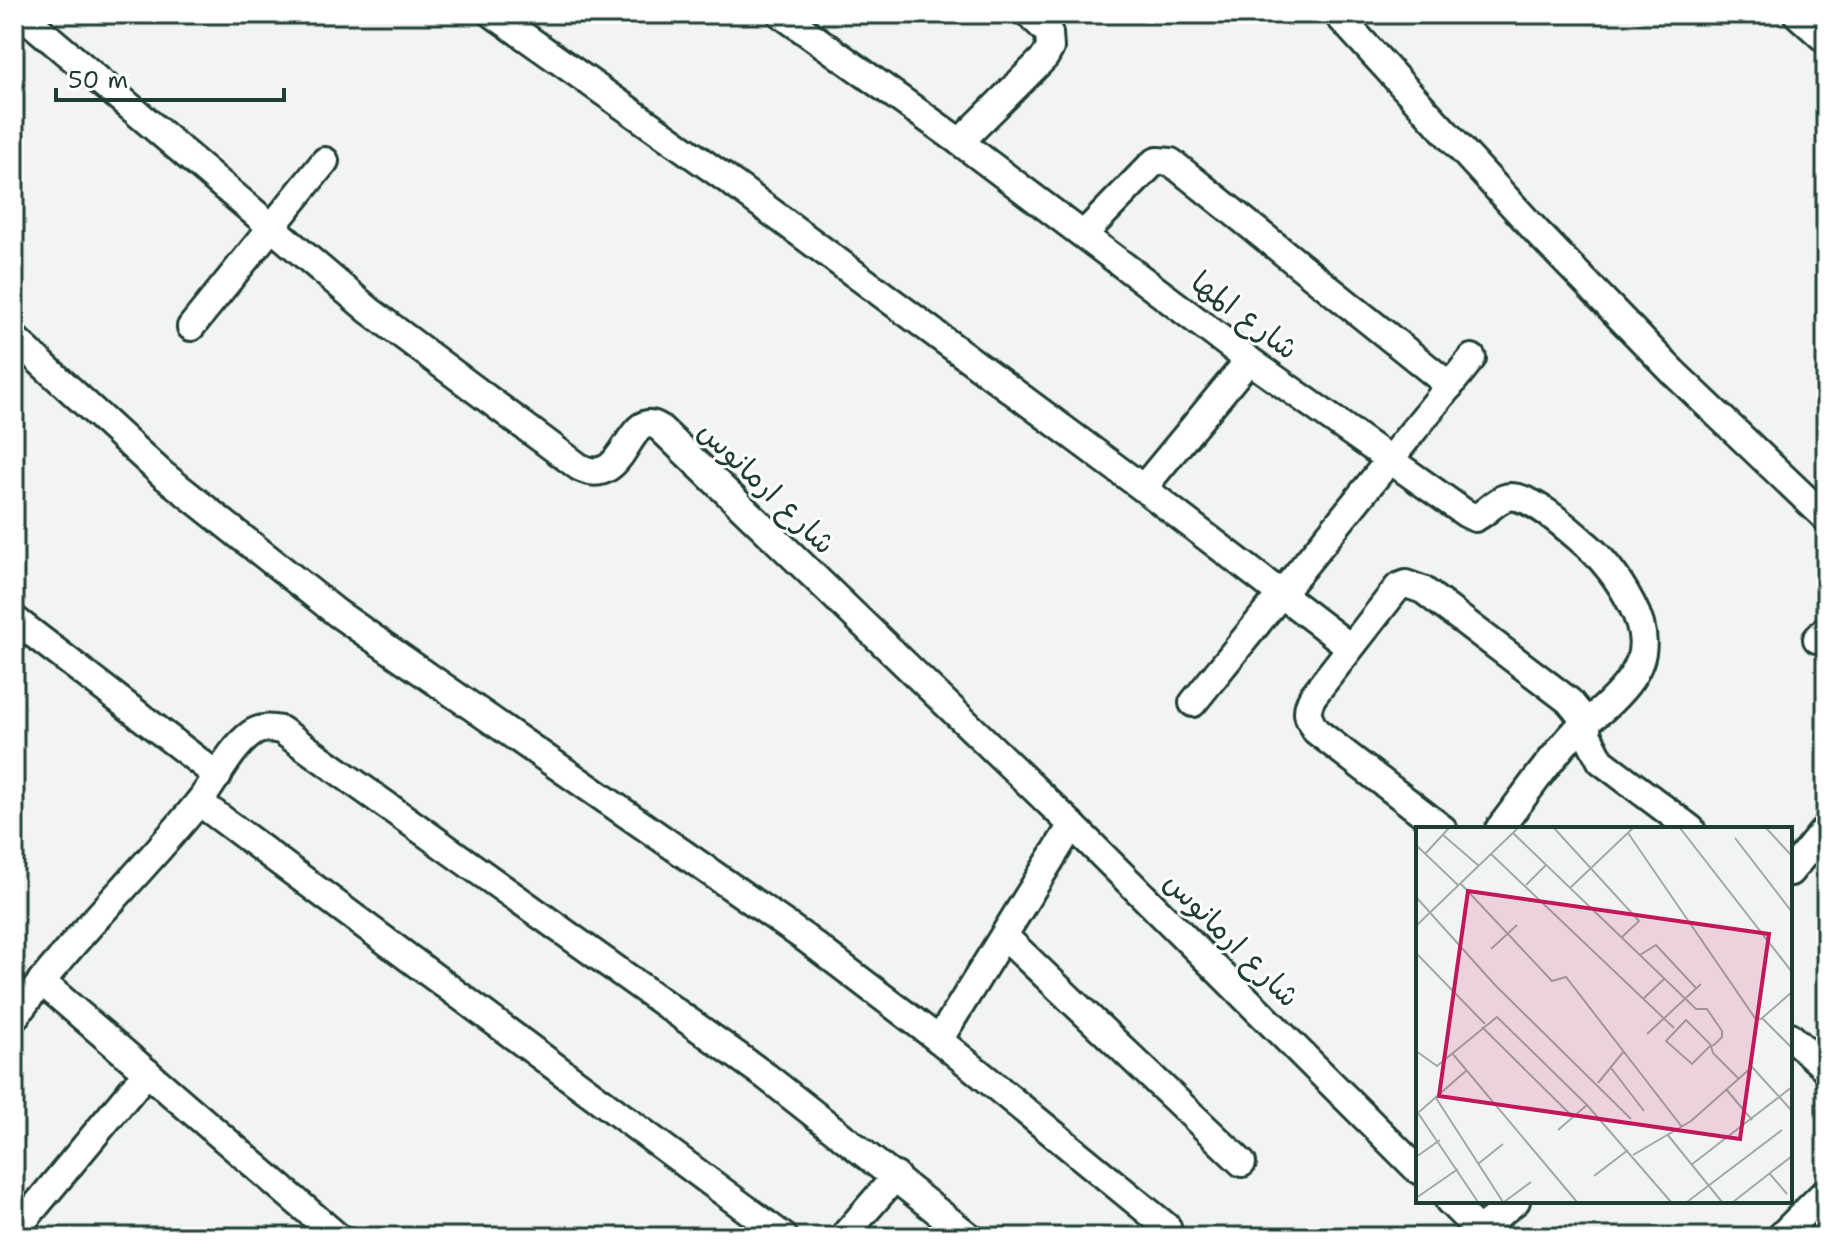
<svg xmlns="http://www.w3.org/2000/svg" width="1840" height="1251" font-family="'Shantell Sans','Playpen Sans Arabic',sans-serif">
  <style>
    .lines { fill: none; stroke-linecap: round; stroke-linejoin: round }
    .street-casing { stroke: #1f3d34; stroke-width: 32 }
    .street { stroke: #fff; stroke-width: 26 }
    .labels { text-anchor: middle; dominant-baseline: central; stroke-width: 6; stroke-linejoin: round; paint-order: stroke }
    .street-label { font-size: 30px; fill: #1f3d34; stroke: #fff }
    .inset-road { fill: none; stroke: #9eaaa7; stroke-width: 2 }
    .view { fill: #c2185b; fill-opacity: 0.15; stroke: #c2185b; stroke-width: 4 }
    .inset-edge { fill: none; stroke: #1f3d34; stroke-width: 4 }
  </style>
  <rect width="100%" height="100%" fill="#f2f3f3"/>
  <filter id="ink" filterUnits="userSpaceOnUse"><feTurbulence type="fractalNoise" baseFrequency=".0125" numOctaves="2"/><feDisplacementMap in="SourceGraphic" scale="16" xChannelSelector="R" yChannelSelector="G"/><feConvolveMatrix kernelMatrix="1 2 1 2 8 2 1 2 1" color-interpolation-filters="sRGB"/></filter>
  <g filter="url(#ink)">
    <g class="lines">
      <!-- street casing -->
      <g class="street-casing">
        <g id="street">
          <path d="M21,14L370,311L579,467C627,492 626,405 660,428L1072,825L1418,1170"/>
          <path d="M493,14L735,185L1143,488L1350,647"/>
          <path d="M781,14L960,142L1249,360L1465,513L1475,518C1486,513 1494,502 1505,498C1525,490 1566,527 1582,541C1603,558 1619,580 1631,603C1656,649 1639,676 1603,709C1594,717 1583,723 1575,732C1547,762 1524,797 1499,829"/>
          <path d="M1337,14L1538,233L1673,372L1826,518"/>
          <path d="M1797,14L1826,40"/>
          <path d="M960,142L1045,57L1050,48L1049,33L1029,14"/>
          <path d="M1084,234L1152,164L1157,161L1171,162L1450,386"/>
          <path d="M191,327L325,161"/>
          <path d="M14,338L162,474L337,613L805,938L939,1040L1167,1227"/>
          <path d="M1143,488L1249,360"/>
          <path d="M14,619L218,776"/>
          <path d="M1817,639L1826,629"/>
          <path d="M1193,703L1472,358"/>
          <path d="M199,802L784,1237"/>
          <path d="M1443,829L1316,731C1307,718 1305,710 1313,696L1398,587L1406,584L1423,590L1569,701L1586,722L1588,736L1601,761L1691,829"/>
          <path d="M1790,872L1826,828"/>
          <path d="M1004,936L1242,1163"/>
          <path d="M41,981L338,1237"/>
          <path d="M14,1018C69,941 139,876 199,802C216,781 229,750 251,734C260,727 270,728 281,730L767,1077L970,1237"/>
          <path d="M1790,1036L1826,1069"/>
          <path d="M939,1040L1072,825"/>
          <path d="M1449,1201L1479,1231"/>
          <path d="M14,1232L147,1072"/>
          <path d="M843,1237L896,1176"/>
          <path d="M1470,1237L1516,1201"/>
          <path d="M1780,1237L1826,1191"/>
        </g>
      </g>
      <!-- street -->
      <use href="#street" class="street"/>
    </g>
  </g>
  <g class="labels">
    <!-- street labels -->
    <g class="street-label">
      <text transform="translate(1245 315) rotate(37)">شارع المها</text>
      <text transform="translate(767 487) rotate(44)">شارع ارمانوس</text>
      <text transform="translate(1232 939) rotate(45)">شارع ارمانوس</text>
    </g>
  </g>
  <!-- overview -->
  <g transform="translate(1416 827)">
    <rect width="376" height="376" fill="#f2f3f3"/>
    <path class="inset-road" d="M138,1L223,94L206,110M264,1L376,145M350,1L376,29M97,6L280,182H291L306,204V210L298,218L295,219L293,220L276,237L250,214L270,193L294,217L295,219L297,226L322,251M212,6L339,191L345,192L376,165M27,8L63,39M319,11L376,85M0,18L43,59M9,27L33,1M75,27L258,201M45,57L136,154L150,150L266,300M110,58L130,38M154,61L217,1M0,70L79,158L215,292M0,99L102,1M75,122L101,98M0,126L69,197M224,128L240,118L280,161M228,171L248,152M346,191L376,221M66,200L157,290M231,207L285,157M0,224L21,239L81,190L171,278L255,375M36,226L161,375M195,241L228,284M182,256L208,224M310,262L336,293M20,271L87,375M0,283L62,375M3,285L51,243M142,303L171,278M251,307L306,375M217,328L275,294L336,240L376,284M0,330L24,313M62,337L87,317M275,338L376,260M354,347L371,367M178,349L212,323M0,371L42,342M88,375L115,355M271,375L366,303M317,375L376,329"/>
    <path class="view" d="M52,64L353,107L324,312L23,269Z"/>
    <rect width="376" height="376" class="inset-edge"/>
  </g>
  <!-- margin -->
  <rect width="1840" height="1251" fill="none" stroke="#fff" stroke-width="48"/>
  <rect x="24" y="24" width="1792" height="1203" fill="none" stroke="#1f3d34" stroke-width="3" filter="url(#ink)"/>
  <!-- scale -->
  <path d="M56 88v12h228v-12" fill="none" stroke="#1f3d34" stroke-width="4"/>
  <text x="68" y="88" font-size="24" fill="#1f3d34" stroke="#ffffff" stroke-width="6" paint-order="stroke">50 m</text>
</svg>
